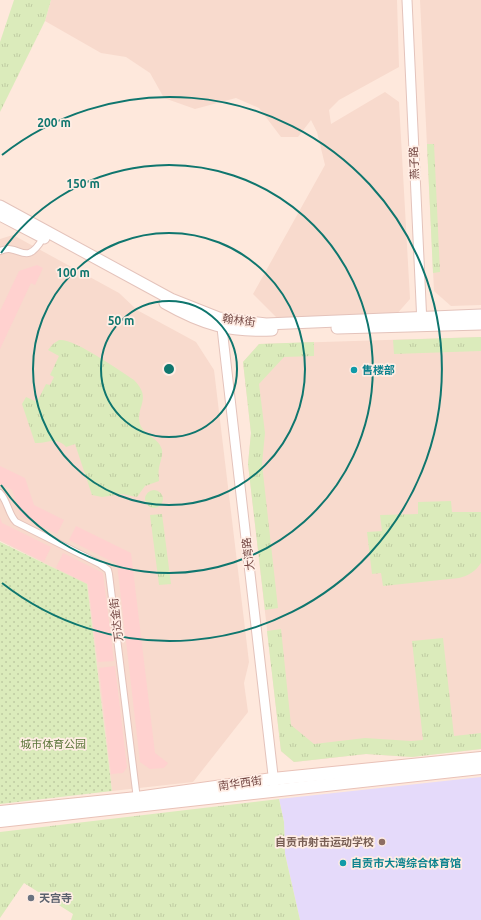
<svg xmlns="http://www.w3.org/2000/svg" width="481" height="920" font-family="Ubuntu,'Noto Sans SC',sans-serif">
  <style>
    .residential { fill: #f8dacd }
    .commercial { fill: #ffd1cf }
    .education { fill: #e5dafa }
    .grass { fill: url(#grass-tufts) }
    .park { fill: url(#park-dots) }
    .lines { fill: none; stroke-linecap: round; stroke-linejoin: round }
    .pedestrian-casing { stroke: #e4c3bb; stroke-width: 8 }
    .minor-casing { stroke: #e4c3bb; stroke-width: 11 }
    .tertiary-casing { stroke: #e4c3bb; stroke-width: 13 }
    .secondary-casing { stroke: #e9c2b8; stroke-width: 14 }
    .pedestrian { stroke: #fff; stroke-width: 6 }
    .minor { stroke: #fff; stroke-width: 9 }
    .tertiary { stroke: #fff; stroke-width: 11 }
    .secondary { stroke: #fff; stroke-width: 12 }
    .ring { fill: none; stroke: #0f766e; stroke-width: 2 }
    .culture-dot { fill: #0f9aa8; stroke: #ffede4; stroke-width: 1.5 }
    .education-dot { fill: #8d6e63; stroke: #ffede4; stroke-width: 1.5 }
    .worship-dot { fill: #6b7280; stroke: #ffede4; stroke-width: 1.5 }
    .labels { text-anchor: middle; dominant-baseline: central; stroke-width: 3.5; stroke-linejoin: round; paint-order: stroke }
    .street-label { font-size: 11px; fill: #744844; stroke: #ffede4 }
    .culture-label { font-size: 11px; font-weight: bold; fill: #0d838f; stroke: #ffede4; text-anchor: start }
    .park-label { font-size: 11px; fill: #5b7539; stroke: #ffede4 }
    .education-label { font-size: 11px; font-weight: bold; fill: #785e54; stroke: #ffede4; text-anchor: end }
    .worship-label { font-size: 11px; font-weight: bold; fill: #5b616d; stroke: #ffede4; text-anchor: start }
    .centre { fill: #0f766e; stroke: #ffede4; stroke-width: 2 }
    .ring-label { font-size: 12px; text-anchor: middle; font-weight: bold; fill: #0f766e; stroke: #ffede4; stroke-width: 3.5; stroke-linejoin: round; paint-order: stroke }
  </style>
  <defs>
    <pattern id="grass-tufts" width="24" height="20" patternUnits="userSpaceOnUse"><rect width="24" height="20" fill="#dbebbb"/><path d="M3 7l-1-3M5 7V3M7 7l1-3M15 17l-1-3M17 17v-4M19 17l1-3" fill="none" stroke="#bfcba2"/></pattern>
    <pattern id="park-dots" width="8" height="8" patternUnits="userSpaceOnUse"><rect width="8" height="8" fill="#dbebbb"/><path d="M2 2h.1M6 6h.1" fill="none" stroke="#bfcba2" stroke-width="1.8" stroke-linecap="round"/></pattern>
  </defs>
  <rect width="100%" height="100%" fill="#fee8dc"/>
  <!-- residential -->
  <g class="residential">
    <path d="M51,0H397L399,67L339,100L329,110L331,124L385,92L399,102L410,299L395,316L277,318L253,294L325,165L317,132L311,120L298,137H281L259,108L236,98L195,109L164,98L150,73L126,57L101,53L45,21Z"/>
    <path d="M420,0H481V305L451,306L434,291Z"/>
    <path d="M13,235L119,293L137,310L196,342L214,370L249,662L244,683L248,712L193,782L112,791L87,585L0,541V239Z"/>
    <path d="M481,337V749L412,757L366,754L294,762L281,751L248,464L251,433L243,362L259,344Z"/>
  </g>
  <!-- commercial -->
  <g class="commercial">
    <path d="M37,265L43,268L35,285L31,283L0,349V311L19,271Z"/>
    <path d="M0,466L25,478L34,505L64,520L57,534L21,516L12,490L0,484Z"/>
    <path d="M0,517L2,523L51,547L44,562L0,540Z"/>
    <path d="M76,526L131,553L155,753L168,763L164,768L150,769L140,762L117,564L69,540Z"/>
    <path d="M63,553L103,573L114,661L98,662L88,584L56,568Z"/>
    <path d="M115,666L127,767L123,773L111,774L99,668Z"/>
  </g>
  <!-- education -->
  <path class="education" d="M481,777V920H300L285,854L284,822L279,799Z"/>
  <!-- grass -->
  <g class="grass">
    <path d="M14,0H51L45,21L0,112V42Z"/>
    <path d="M427,144H434L440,272L433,273Z"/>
    <path d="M481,337V351L394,354L393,340Z"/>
    <path d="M59,340C74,338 119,370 134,380C153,399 135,407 140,424C144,436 159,437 162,450C163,456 160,462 159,468C158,472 159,476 159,481L145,486L137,497L122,494L102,497L92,495L75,444L66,447C56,436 47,444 35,443L22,404L26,397L37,402L46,384L50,385L54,377L50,375L59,356L48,350L53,344Z"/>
    <path d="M314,342V356L284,357L259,384L265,433L262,464L278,608L265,610L248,464L251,433L243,362L259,344Z"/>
    <circle cx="154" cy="499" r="9"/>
    <path d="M451,501L452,512H481V563C476,571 468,576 459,578L383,586L381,573L372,574L367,532L382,531L380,515L418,514V502Z"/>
    <path d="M162,514L171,584L159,585L150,515Z"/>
    <path d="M281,629L291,725L314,744L365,738L411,741L423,740L412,641L443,638L454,736L481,733V749L412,757L366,754L294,762L281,751L267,631Z"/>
    <path d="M279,799L284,822L285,854L300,920H71L73,914L24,883L0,918V832Z"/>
  </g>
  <!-- park -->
  <path class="park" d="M0,542L87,584L112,791L0,804Z"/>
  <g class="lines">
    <!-- pedestrian casing -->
    <g class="pedestrian-casing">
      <g id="pedestrian">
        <path d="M0,251C20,242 25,269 43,238"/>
        <path d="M0,493C8,501 8,514 16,522L100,564L108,570L109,574L137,799"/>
      </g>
    </g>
    <!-- minor casing -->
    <g class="minor-casing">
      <g id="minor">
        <path d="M407,0L422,324"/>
        <path d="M224,320L222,328L274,784"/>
      </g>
    </g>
    <!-- tertiary casing -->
    <g class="tertiary-casing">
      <g id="tertiary">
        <path d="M0,206L171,299L219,318L266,324L481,315"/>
        <path d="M0,215L44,238"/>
        <path d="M165,303C202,324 229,332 272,330"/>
        <path d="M337,328L481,324"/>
      </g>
    </g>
    <!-- secondary casing -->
    <g class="secondary-casing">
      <g id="secondary">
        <path d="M0,812L137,798L273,779L481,758"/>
        <path d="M0,821L481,768"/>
      </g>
    </g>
    <!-- pedestrian -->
    <use href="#pedestrian" class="pedestrian"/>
    <!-- minor -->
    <use href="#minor" class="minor"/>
    <!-- tertiary -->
    <use href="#tertiary" class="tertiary"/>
    <!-- secondary -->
    <use href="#secondary" class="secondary"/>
  </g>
  <!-- distance rings -->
  <g class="ring">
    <circle cx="169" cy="369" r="68"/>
    <circle cx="169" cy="369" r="136"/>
    <path d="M1 253A204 204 0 1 1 1 485"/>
    <path d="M2 155A272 272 0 1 1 2 583"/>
  </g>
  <!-- markers -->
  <g class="culture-dot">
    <circle cx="354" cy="370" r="4"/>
    <circle cx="343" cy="863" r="4"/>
  </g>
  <circle class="education-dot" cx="382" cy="842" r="4"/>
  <circle class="worship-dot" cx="31" cy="898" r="4"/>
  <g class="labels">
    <!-- street labels -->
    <g class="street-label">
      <text transform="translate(414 163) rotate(-93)">燕子路</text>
      <text transform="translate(239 320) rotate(8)">翰林街</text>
      <text transform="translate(248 554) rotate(-97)">大湾路</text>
      <text transform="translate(116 620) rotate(-97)">万达金街</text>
      <text transform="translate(240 783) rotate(-8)">南华西街</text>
    </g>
    <!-- culture labels -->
    <g class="culture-label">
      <text x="362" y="370">售楼部</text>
      <text x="351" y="863">自贡市大湾综合体育馆</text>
    </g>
    <!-- park labels -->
    <g class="park-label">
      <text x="53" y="744">城市体育公园</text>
    </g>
    <!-- education labels -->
    <g class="education-label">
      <text x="374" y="842">自贡市射击运动学校</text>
    </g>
    <!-- worship labels -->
    <g class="worship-label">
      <text x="39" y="898">天宫寺</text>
    </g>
  </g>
  <circle cx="169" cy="369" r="6" class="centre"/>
  <g class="ring-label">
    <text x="54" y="127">200 m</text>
    <text x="83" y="188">150 m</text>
    <text x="73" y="277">100 m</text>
    <text x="121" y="325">50 m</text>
  </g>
</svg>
